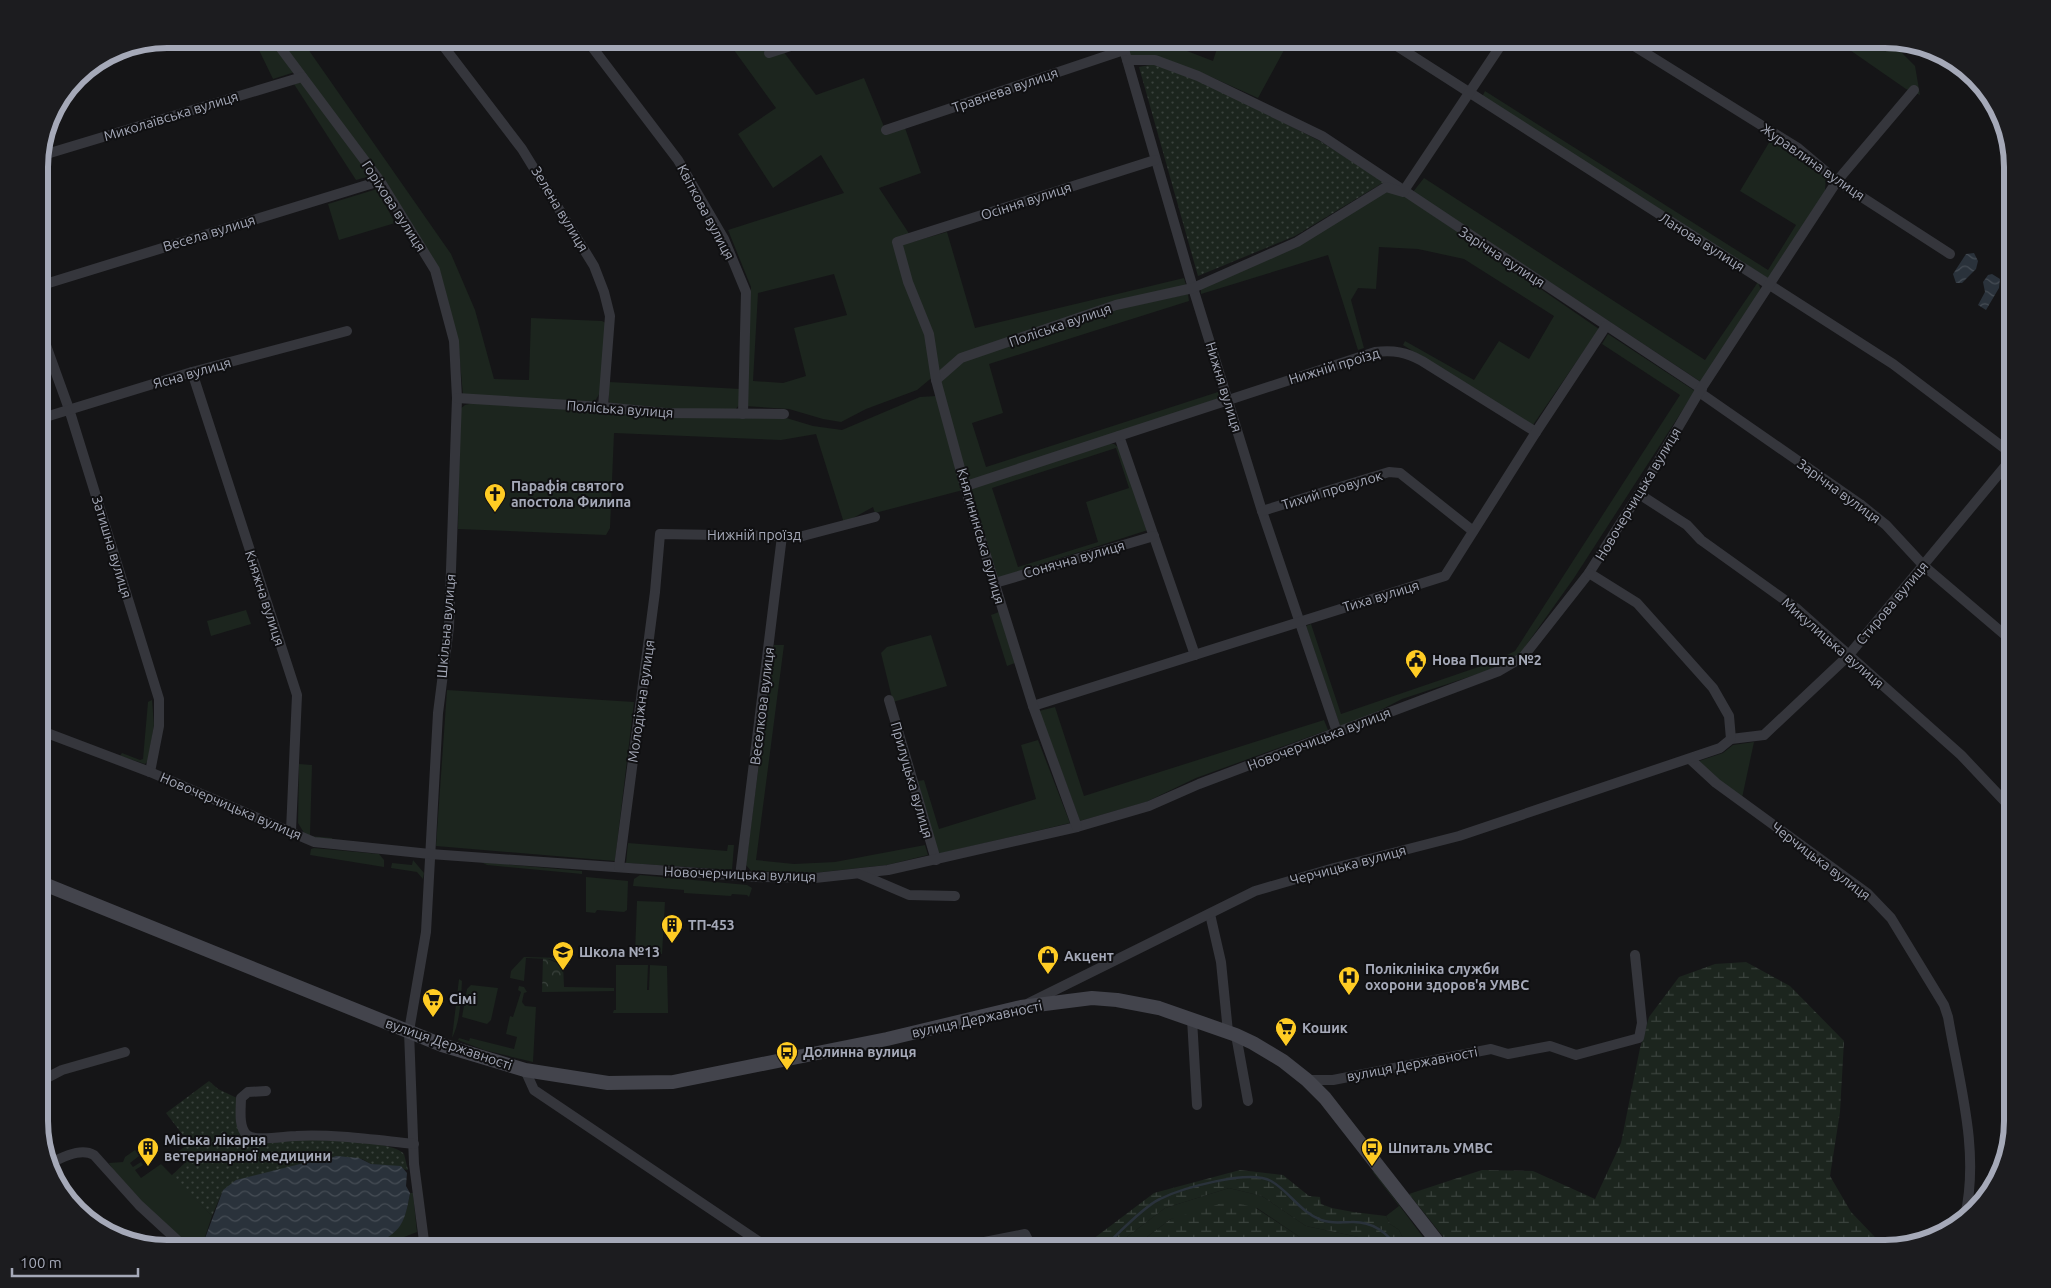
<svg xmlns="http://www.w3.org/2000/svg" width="2051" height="1288" font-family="Ubuntu,sans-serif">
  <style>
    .grass { fill: #1c251e; fill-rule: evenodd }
    .forest { fill: url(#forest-crowns) }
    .wetland { fill: url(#wetland-marsh) }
    .garden { fill: url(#garden-dots) }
    .water { fill: url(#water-waves) }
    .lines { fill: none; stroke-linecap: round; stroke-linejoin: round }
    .stream { stroke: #2a323b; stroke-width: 2.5 }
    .street { stroke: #35363c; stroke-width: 10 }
    .secondary { stroke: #43444c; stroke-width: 14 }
    .labels { text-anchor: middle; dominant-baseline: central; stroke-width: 4; stroke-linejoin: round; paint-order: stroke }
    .street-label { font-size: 14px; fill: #a5a9b8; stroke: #101012 }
    .poi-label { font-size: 14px; font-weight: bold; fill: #a5a9b8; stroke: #101012; text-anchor: start }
    .rim { fill: none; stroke: #a5a9b8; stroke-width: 6 }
  </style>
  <defs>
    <pattern id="forest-crowns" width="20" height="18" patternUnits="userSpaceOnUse" patternTransform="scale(1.25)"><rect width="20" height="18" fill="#1c251e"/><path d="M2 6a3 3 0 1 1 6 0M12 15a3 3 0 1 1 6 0" fill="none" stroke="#3a423d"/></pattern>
    <pattern id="wetland-marsh" width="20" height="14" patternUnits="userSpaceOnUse" patternTransform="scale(1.25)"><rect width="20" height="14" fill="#1c251e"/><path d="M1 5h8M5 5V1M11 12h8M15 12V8" fill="none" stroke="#3a423d"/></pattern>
    <pattern id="garden-dots" width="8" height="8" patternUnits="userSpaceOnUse" patternTransform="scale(1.25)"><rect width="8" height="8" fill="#1c251e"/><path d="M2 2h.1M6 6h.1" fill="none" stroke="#3a423d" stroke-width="1.8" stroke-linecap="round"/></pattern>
    <pattern id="water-waves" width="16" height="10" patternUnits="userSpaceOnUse" patternTransform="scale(1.25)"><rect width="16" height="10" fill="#2a323b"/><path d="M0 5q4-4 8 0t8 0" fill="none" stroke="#464d55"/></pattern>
  </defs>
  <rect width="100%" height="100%" fill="#151517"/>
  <!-- grass -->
  <g class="grass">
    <path d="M249,39H269L295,72L273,79L259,50Z"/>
    <path d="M280,39H301L451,254L475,310L494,379L529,380L531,318L602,321L606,323L601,391L595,401L588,403L463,395L458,340L439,268Z"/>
    <path d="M726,39H774L816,95L864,78L887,134L905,128L921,173L879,188L908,232L912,242L947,232L975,328L1184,278L1186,285L959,355L917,390L866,409L841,422L823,419L789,409L745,406L751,287L728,230L844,193L821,155L773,188L738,134L776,108ZM834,274L847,315L794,328L806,376L783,383L753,381L758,293Z"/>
    <path d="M1126,39H1132L1134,45L1187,51L1213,61L1220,39H1290L1258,98L1200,72L1155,56L1130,55Z"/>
    <path d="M1834,39H1884L1890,41L1915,66L1920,95L1906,89Z"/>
    <path d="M301,82L371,176L356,180L294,84Z"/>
    <path d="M1485,91L1768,270L1796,225L1740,191L1770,141L1795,153L1826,176L1825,191L1769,279L1482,97Z"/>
    <path d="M1424,178L1705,360L1758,282L1761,290L1701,382L1413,192Z"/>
    <path d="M377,189L395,223L339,240L328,204Z"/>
    <path d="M1386,191L1405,196L1599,329L1533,425L1403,345L1405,341L1474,380L1499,341L1529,359L1554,316L1464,259L1418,249L1379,247L1376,289L1358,288L1351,300L1364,348L1358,350L1328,255L1201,294V288Z"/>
    <path d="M1188,294L1189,301L989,364L1003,413L972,423L986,467L1218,392L1220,398L968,483L939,381L962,361L1117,309Z"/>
    <path d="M1608,334L1695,391L1574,578L1520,654L1496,668L1402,699L1371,715L1340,726L1306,626L1311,624L1341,714L1493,662L1515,651L1680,395L1602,344Z"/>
    <path d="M609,382L741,389L739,405L735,410H669L610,404L609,401Z"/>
    <path d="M936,396L963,490L875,513L873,507L844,523L816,434L781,440L614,433L610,528L606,535L458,529L460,409L465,405L473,403L783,417L813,426L842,430L920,397Z"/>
    <path d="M1104,444H1114L1121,449L1148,530L998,578L970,488ZM1116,448L1129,488L1086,502L1098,542L1018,567L992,488Z"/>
    <path d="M246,610L251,624L211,636L207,621Z"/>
    <path d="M999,612L1015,663L1007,666L991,615Z"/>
    <path d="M931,635L947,686L893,702L881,653L887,647Z"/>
    <path d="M774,645H784L756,860L794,864L835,862L925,845L928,855L887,865L814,873L751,871L746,865Z"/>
    <path d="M447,690L634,702L615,861L436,846Z"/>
    <path d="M152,700L154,725L148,761L145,764L120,756L122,753L140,760L143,759L148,702Z"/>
    <path d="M1055,707L1084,796L1324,720L1328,730L1196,778L1146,802L1080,821L1039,711Z"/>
    <path d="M1038,740L1070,823L938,854L918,781L924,780L939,829L1036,799L1021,745Z"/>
    <path d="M1754,742L1742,798L1718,780L1699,761L1723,753L1733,745Z"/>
    <path d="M299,764L312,765L310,836L332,838V840L306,836L298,823Z"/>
    <path d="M628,843L727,851L728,845H734L732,870L626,863Z"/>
    <path d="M314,848L379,854L384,860V867L310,855L311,849Z"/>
    <path d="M413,860L424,873L423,879L417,872L391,868L392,863L412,865Z"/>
    <path d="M481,862L582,871V874L487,865Z"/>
    <path d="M640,875L747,885L752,888L749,897L747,895L732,894L731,896L684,893V890L633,886L634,879Z"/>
    <path d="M586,877L628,881L627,910L624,912L597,910L595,913L586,912Z"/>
    <path d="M637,901L665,902L662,954L635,953Z"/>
    <path d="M524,957L567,958L570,965L558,964L557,962L549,959L526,958L524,981L510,978L511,971Z"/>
    <path d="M616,965H648L647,990H649L650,965L667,966L668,1010H616Z"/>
    <path d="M459,979L462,981C461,999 460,1023 452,1038Z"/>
    <path d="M471,985L498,988L491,1020L487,1024L462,1017L467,989Z"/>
    <path d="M519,986L524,987L527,992L524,993L522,1002L525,1006L536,1007L533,1062L484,1050L458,1040L459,1038L469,1041L470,1038L514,1049L517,1037L506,1034L510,1016L513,1017L521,992L518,990Z"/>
    <path d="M135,1150L139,1156L130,1163L133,1167L141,1162L143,1165L135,1170L141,1178L161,1164L212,1216L201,1249H184L179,1239L116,1175L109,1163L123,1162L125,1157Z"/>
    <path d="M1372,1171L1375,1173L1432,1249H1408L1399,1230L1390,1224L1386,1216L1399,1206Z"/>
    <path d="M1229,1188L1262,1196L1306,1226L1373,1240L1385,1249H1355L1301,1238L1257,1208L1171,1219L1131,1249H1114L1120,1242L1165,1208Z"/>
    <path d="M410,1193H413L417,1232L386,1244L387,1247L381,1249H367C398,1232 404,1228 410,1193Z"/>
  </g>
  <!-- forest -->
  <g class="forest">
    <path d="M543,958C551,959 557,964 563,965L564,987L614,988V991L542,992Z"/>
    <path d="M614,1010H668V1013H613Z"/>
    <path d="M1873,1235L1886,1249H1861Z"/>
  </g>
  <!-- wetland -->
  <g class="wetland">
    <path d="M1746,962L1790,986L1844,1041L1840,1112L1830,1176L1851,1212L1873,1235L1861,1249H1453L1409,1194L1482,1170L1533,1171L1595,1199L1621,1143L1640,1048L1649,1017L1679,977L1715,964Z"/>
    <path d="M1240,1170L1283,1175L1309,1196L1320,1197L1321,1204L1332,1208L1353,1212L1386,1216L1390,1224L1399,1230L1408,1249H1385L1373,1240L1306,1226L1262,1196L1229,1188L1165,1208L1120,1242L1114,1249H1085L1093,1239L1154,1193Z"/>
    <path d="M1229,1201L1256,1208L1301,1238L1355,1249H1131L1171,1219Z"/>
  </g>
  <!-- garden -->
  <g class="garden">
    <path d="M1155,64L1197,79L1320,141L1384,182L1295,236L1198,276L1139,67Z"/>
    <path d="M209,1081L218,1089L239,1099L243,1136C270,1137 391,1137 404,1154L408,1170L371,1164L362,1159L334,1158L304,1163L223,1190L212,1216L171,1176L186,1162L178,1152L189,1143L166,1113Z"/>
  </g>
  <!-- water -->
  <g class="water">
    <path d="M1974,253L1978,261L1976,269L1962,283H1956L1953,274L1966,254Z"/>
    <path d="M1992,274L2000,279L1999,288L1986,310L1978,305L1985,292L1983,282L1988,275Z"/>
    <path d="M336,1156L359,1158L371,1164L401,1166L407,1173L406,1186L410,1193C404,1229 399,1232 367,1249H201L223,1190L236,1180L304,1163L326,1160Z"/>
  </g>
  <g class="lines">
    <!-- stream -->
    <g class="stream">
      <path d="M1103,1249C1114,1237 1146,1205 1160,1199C1182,1188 1249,1169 1271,1181C1289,1191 1300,1212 1321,1220C1332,1224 1341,1222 1351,1222C1372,1221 1387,1232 1398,1249"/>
      <path d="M1448,1249L1459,1242H1466L1473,1249"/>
    </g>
    <!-- street -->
    <g class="street">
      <path d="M274,39L380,181L435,270L454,341L457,398L449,627L438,713L426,932L409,1031L414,1164L425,1249"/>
      <path d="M438,39L522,149L594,266L604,292L610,316L603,407"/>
      <path d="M586,39L678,160L724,239L746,292L743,414"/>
      <path d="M1121,39L1193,288L1262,511L1337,732"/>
      <path d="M1386,39L1893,364L2012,454"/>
      <path d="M1623,39L1798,148L1837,181L1950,254"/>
      <path d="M769,53L812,39"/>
      <path d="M1127,60H1155L1198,76L1322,136L1702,389"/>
      <path d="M886,130L1124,50"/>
      <path d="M40,156L302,77"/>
      <path d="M39,286L380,181"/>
      <path d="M39,326L69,409L159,699V726L150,772"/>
      <path d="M192,372L297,695L291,831"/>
      <path d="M936,380L961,358L1116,305L1193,288L1297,242L1386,187L1403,192L1505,39"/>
      <path d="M1699,392L1860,504L1886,525L1924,566L2012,641"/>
      <path d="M457,398L603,407L665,413L784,414"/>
      <path d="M39,419L192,372L347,331"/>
      <path d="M1119,436L1195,655"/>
      <path d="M966,486L1375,352C1394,350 1406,352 1422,361L1536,432"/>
      <path d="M1639,494L1687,525L1701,540L1796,608L1961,755L2012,809"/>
      <path d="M1262,511L1389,472L1400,473L1473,531"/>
      <path d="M995,583L1154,536"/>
      <path d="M889,700L936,860"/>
      <path d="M1033,706L1445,576L1536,432L1606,326"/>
      <path d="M39,730L150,772L314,842L430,854L756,877L815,878L888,870L1077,827L1149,806L1199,784L1499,671L1523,657L1589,573L1639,494L1699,392L1837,181L1914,90"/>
      <path d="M1731,739L1764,735L1848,656L2012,458"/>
      <path d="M1690,759L1716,783L1867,893L1891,918L1944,1005L1948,1017C1959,1082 1980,1151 1965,1216"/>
      <path d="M1077,827L1033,706L1002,607L967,494L936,380L929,334L908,282L897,242L1155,160"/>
      <path d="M619,867L655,592L660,534L782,536L799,537L875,517"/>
      <path d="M860,874L909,895L955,896"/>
      <path d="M740,876L782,536"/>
      <path d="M1210,914L1221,962L1228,1032"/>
      <path d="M1029,1003L1255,891L1334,868L1459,836L1720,748L1731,739L1729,716L1713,688L1637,603L1589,573"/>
      <path d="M1192,1019L1197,1105"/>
      <path d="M1236,1035L1248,1101"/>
      <path d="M525,1070L534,1090L770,1249"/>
      <path d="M1307,1080H1333L1491,1049L1508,1054L1550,1046L1576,1055L1639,1038L1642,1023L1635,955"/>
      <path d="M39,1082L62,1070L125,1052"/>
      <path d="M266,1091L248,1092L241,1098C241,1108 238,1127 247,1135C255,1142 285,1136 296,1136C335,1134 375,1140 414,1144"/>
      <path d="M49,1163C63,1158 80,1147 94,1155L139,1205L177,1240"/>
      <path d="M949,1249L1025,1234L1029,1242L1031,1249"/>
    </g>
    <!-- secondary -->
    <path class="secondary" d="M39,882L442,1045L525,1070L608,1083L673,1082L887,1039L1021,1007L1092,998L1117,1000L1159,1008L1236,1035L1253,1043L1283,1061L1307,1080L1325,1098L1443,1249"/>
  </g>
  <!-- icons -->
  <defs>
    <g id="church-pin" transform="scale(1.125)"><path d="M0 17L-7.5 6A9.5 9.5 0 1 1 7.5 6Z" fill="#ffcc24" stroke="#101012"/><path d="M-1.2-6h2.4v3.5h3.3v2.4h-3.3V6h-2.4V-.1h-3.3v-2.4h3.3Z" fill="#111"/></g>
    <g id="civic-pin" transform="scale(1.125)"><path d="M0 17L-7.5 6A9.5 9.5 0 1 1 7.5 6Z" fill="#ffcc24" stroke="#101012"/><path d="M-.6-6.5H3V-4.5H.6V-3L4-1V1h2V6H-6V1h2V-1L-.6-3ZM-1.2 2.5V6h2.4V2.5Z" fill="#111"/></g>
    <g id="building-pin" transform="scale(1.125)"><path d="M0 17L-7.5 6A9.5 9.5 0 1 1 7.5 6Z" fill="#ffcc24" stroke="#101012"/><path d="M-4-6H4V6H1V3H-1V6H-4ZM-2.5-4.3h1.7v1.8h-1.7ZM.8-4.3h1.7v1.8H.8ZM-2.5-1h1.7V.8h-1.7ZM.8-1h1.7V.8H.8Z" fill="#111"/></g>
    <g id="school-pin" transform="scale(1.125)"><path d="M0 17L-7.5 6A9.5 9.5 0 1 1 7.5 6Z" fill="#ffcc24" stroke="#101012"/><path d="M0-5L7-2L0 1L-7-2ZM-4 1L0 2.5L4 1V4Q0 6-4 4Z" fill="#111"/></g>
    <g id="shop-pin" transform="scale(1.125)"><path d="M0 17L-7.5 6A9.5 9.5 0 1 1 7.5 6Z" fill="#ffcc24" stroke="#101012"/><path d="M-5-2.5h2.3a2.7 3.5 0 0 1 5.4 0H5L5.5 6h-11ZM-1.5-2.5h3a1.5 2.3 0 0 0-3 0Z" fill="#111"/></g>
    <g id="hospital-pin" transform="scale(1.125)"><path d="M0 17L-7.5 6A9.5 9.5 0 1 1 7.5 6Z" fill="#ffcc24" stroke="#101012"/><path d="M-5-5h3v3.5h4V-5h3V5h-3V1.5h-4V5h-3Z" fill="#111"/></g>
    <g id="supermarket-pin" transform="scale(1.125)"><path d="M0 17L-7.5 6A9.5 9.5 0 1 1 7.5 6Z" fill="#ffcc24" stroke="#101012"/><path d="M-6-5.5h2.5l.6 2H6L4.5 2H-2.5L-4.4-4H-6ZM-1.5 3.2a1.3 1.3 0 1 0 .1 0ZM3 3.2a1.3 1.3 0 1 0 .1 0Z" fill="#111"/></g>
    <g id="bus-pin" transform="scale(1.125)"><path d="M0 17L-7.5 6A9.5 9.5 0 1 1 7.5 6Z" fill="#ffcc24" stroke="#101012"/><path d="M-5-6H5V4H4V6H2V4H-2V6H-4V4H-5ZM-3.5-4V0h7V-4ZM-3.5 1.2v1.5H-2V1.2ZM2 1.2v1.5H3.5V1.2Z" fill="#111"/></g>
  </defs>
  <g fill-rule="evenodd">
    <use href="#church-pin" x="495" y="494"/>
    <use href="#civic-pin" x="1416" y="660"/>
    <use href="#building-pin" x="672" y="925"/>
    <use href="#school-pin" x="563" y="952"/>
    <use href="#shop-pin" x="1048" y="956"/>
    <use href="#hospital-pin" x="1349" y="977"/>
    <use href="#supermarket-pin" x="433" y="999"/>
    <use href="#supermarket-pin" x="1286" y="1028"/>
    <use href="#bus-pin" x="787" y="1052"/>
    <use href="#building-pin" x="148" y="1148"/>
    <use href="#bus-pin" x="1372" y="1148"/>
  </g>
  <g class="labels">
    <!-- street labels -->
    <g class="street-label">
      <text transform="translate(1005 90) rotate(-19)">Травнева вулиця</text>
      <text transform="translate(171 116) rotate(-17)">Миколаївська вулиця</text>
      <text transform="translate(1813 162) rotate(35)">Журавлина вулиця</text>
      <text transform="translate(1026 201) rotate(-18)">Осіння вулиця</text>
      <text transform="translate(394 206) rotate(57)">Горіхова вулиця</text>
      <text transform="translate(560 209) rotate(59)">Зелена вулиця</text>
      <text transform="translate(706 212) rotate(62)">Квіткова вулиця</text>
      <text transform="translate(209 233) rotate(-17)">Весела вулиця</text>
      <text transform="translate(1702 242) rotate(32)">Ланова вулиця</text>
      <text transform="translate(1502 257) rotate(33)">Зарічна вулиця</text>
      <text transform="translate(1060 325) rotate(-19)">Поліська вулиця</text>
      <text transform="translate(1334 366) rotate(-17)">Нижній проїзд</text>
      <text transform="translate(192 373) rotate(-16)">Ясна вулиця</text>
      <text transform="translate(1224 387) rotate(73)">Нижня вулиця</text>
      <text transform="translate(620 409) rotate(4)">Поліська вулиця</text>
      <text transform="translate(1332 490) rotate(-17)">Тихий провулок</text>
      <text transform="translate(1839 491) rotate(36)">Зарічна вулиця</text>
      <text transform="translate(1638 494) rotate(-59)">Новочерчицька вулиця</text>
      <text x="754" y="535">Нижній проїзд</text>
      <text transform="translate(981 536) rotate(74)">Княгининська вулиця</text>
      <text transform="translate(112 547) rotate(73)">Затишна вулиця</text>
      <text transform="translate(1074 559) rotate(-16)">Сонячна вулиця</text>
      <text transform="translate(1381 596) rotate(-17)">Тиха вулиця</text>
      <text transform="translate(265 598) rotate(72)">Княжна вулиця</text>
      <text transform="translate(1892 603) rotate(-50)">Стирова вулиця</text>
      <text transform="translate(446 626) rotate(-85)">Шкільна вулиця</text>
      <text transform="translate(1833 643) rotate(41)">Микулицька вулиця</text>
      <text transform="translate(641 701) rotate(-82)">Молодіжна вулиця</text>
      <text transform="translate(762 706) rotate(-83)">Веселкова вулиця</text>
      <text transform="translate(1319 739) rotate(-21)">Новочерчицька вулиця</text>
      <text transform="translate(912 780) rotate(74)">Прилуцька вулиця</text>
      <text transform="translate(231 806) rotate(23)">Новочерчицька вулиця</text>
      <text transform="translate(1821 861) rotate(37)">Черчицька вулиця</text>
      <text transform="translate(1348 865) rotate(-15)">Черчицька вулиця</text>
      <text transform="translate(740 874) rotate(2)">Новочерчицька вулиця</text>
      <text transform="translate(977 1019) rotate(-12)">вулиця Державності</text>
      <text transform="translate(449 1044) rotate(19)">вулиця Державності</text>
      <text transform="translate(1412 1064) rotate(-11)">вулиця Державності</text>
    </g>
    <!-- poi labels -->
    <g class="poi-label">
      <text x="511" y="486">Парафія святого<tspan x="511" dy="16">апостола Филипа</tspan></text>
      <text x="1432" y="660">Нова Пошта №2</text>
      <text x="688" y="925">ТП-453</text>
      <text x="579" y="952">Школа №13</text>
      <text x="1064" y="956">Акцент</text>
      <text x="1365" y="969">Поліклініка служби<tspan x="1365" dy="16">охорони здоров'я УМВС</tspan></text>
      <text x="449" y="999">Сімі</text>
      <text x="1302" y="1028">Кошик</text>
      <text x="803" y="1052">Долинна вулиця</text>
      <text x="164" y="1140">Міська лікарня<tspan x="164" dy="16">ветеринарної медицини</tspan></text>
      <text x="1388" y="1148">Шпиталь УМВС</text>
    </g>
  </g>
  <!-- crop -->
  <path d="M0 0H2051V1288H0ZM167 48H1885A119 119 0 0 1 2004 167V1121A119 119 0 0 1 1885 1240H167A119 119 0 0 1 48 1121V167A119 119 0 0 1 167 48Z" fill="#1c1c1f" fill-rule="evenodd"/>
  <path class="rim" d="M167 48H1885A119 119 0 0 1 2004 167V1121A119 119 0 0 1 1885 1240H167A119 119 0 0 1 48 1121V167A119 119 0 0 1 167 48Z"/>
  <!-- scale -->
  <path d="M12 1268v8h126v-8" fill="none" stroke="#a5a9b8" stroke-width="2.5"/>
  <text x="20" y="1268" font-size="15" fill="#a5a9b8" stroke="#101012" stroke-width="4" paint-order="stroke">100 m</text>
</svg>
